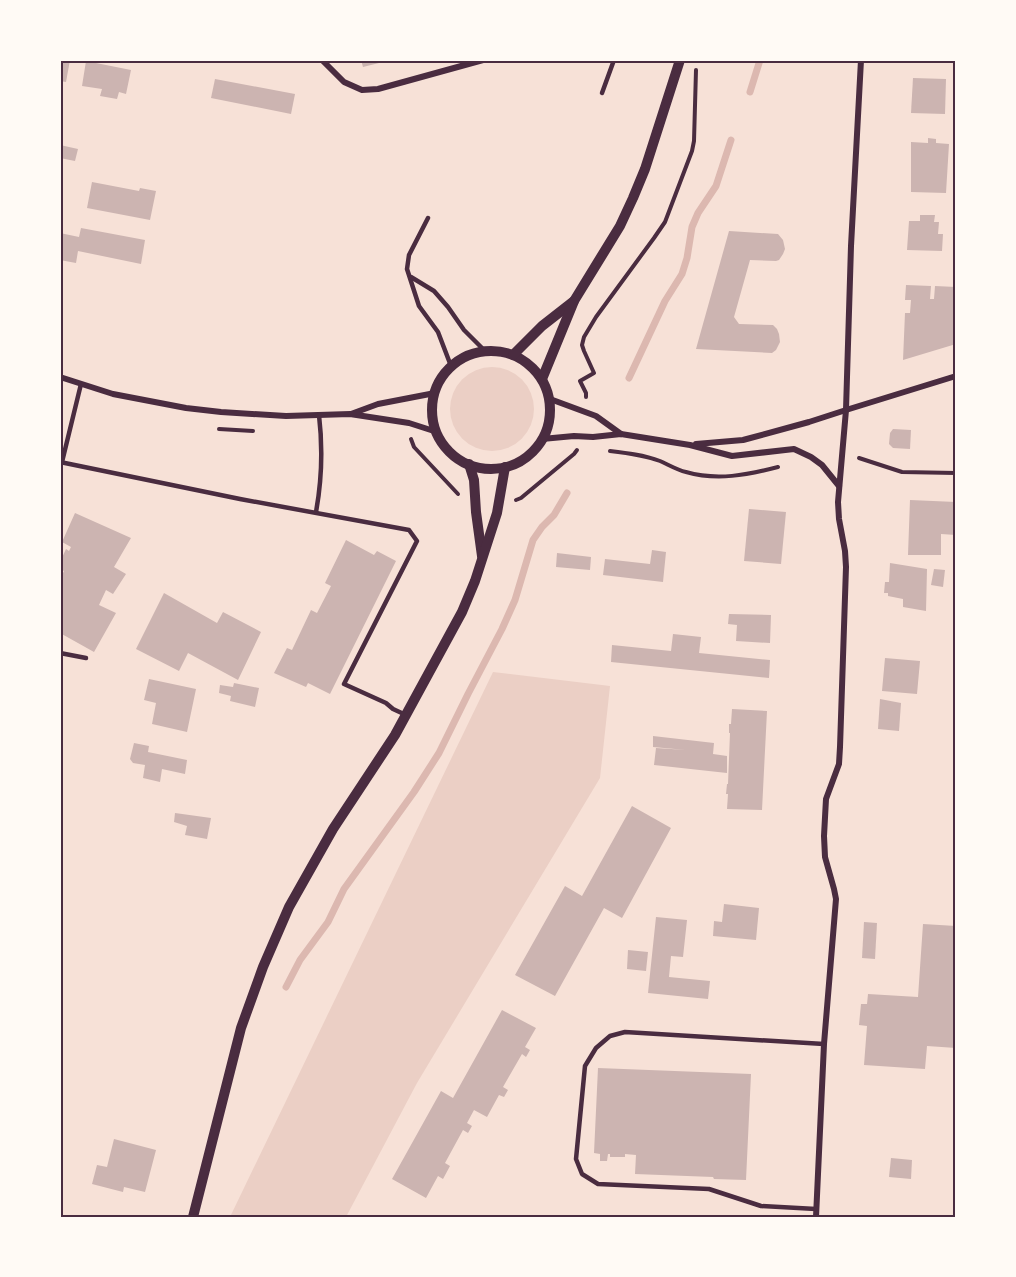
<svg xmlns="http://www.w3.org/2000/svg" width="1016" height="1277" font-family="'Roboto Condensed',sans-serif">
  <style>
    .green { fill: #ebcfc5 }
    .lines { fill: none; stroke-linecap: round; stroke-linejoin: round }
    .stream { stroke: #dcb8b0; stroke-width: 7 }
    .building { fill: #ccb4b1 }
    .path { stroke: #4a2c40; stroke-width: 4 }
    .service { stroke: #4a2c40; stroke-width: 4.5 }
    .minor { stroke: #4a2c40; stroke-width: 6 }
    .tertiary { stroke: #4a2c40; stroke-width: 10 }
    .neatline { fill: none; stroke: #4a2c40; stroke-width: 2 }
  </style>
  <rect width="100%" height="100%" fill="#f7e1d7"/>
  <!-- green -->
  <g class="green">
    <circle cx="492" cy="409" r="42"/>
    <path d="M493,672L610,686L600,778L417,1083L346,1217H230Z"/>
  </g>
  <g class="lines">
    <!-- stream -->
    <g class="stream">
      <path d="M750,92L760,60"/>
      <path d="M629,378L665,301L682,274L687,258L692,227L698,213L716,186L731,140"/>
      <path d="M286,987L300,960L328,922L344,889L414,792L439,753L468,694L502,629L515,600L533,540L542,527L554,515L567,493"/>
    </g>
  </g>
  <!-- building -->
  <g class="building">
    <path d="M60,60H70L66,82L60,81Z"/>
    <path d="M361,60H387V61L363,67Z"/>
    <path d="M86,61L131,70L126,94L119,92L117,99L100,96L102,89L82,86Z"/>
    <path d="M913,78L946,79L945,114L911,113Z"/>
    <path d="M215,79L295,94L291,114L211,98Z"/>
    <path d="M928,138L936,139V143L949,144L946,193L911,192V142L928,143Z"/>
    <path d="M60,145L78,149L75,161L60,158Z"/>
    <path d="M92,182L139,191L140,188L156,191L150,220L87,208Z"/>
    <path d="M920,215H935L934,222H939L938,234H943L942,251L907,250L909,221H920Z"/>
    <path d="M81,228L145,240L141,264L78,251L76,263L60,260V233L79,237Z"/>
    <path d="M729,231L778,234L783,240L785,249L783,254L779,260L776,261L750,260L734,317L739,324L773,325L777,329L779,334L780,342L776,350L772,353L696,349Z"/>
    <path d="M906,285L931,286L930,299H934L935,286L956,287V344L903,360L905,313H910L911,300H905Z"/>
    <path d="M893,429L911,430L910,449L893,448L889,444L890,433Z"/>
    <path d="M910,500L956,502V535L941,534V555H908Z"/>
    <path d="M749,509L786,512L781,564L744,561Z"/>
    <path d="M75,513L131,538L114,567L126,574L113,594L106,590L99,605L116,613L94,652L60,633V579L64,571L60,569V562L66,549L69,551L71,547L62,542Z"/>
    <path d="M346,540L374,555L377,551L396,561L330,694L308,683L306,687L274,673L287,648L292,650L311,610L317,613L331,586L325,583Z"/>
    <path d="M652,550L666,552L663,582L603,575L605,559L650,564Z"/>
    <path d="M557,553L591,557L590,570L556,567Z"/>
    <path d="M890,563L927,569L926,611L903,607V599L888,596V593H884L885,582H889Z"/>
    <path d="M934,569L945,570L943,587L931,585Z"/>
    <path d="M164,593L217,623L223,612L261,632L238,680L188,653L179,671L136,649Z"/>
    <path d="M729,614L771,615L770,643L736,641L737,625L728,624Z"/>
    <path d="M673,634L701,637L699,653L770,660L769,678L611,662L612,645L671,651Z"/>
    <path d="M885,658L920,661L917,694L882,691Z"/>
    <path d="M149,679L196,689L187,732L152,724L156,703L144,700Z"/>
    <path d="M234,683L259,688L255,707L230,701L231,696L219,693L220,685L233,687Z"/>
    <path d="M880,699L901,703L899,731L878,729Z"/>
    <path d="M732,709L767,711L762,810L727,809L728,794H726L727,784H728L730,733H729V724H731Z"/>
    <path d="M653,736L714,743L713,754L727,756V773L654,765L656,748L686,750L653,747Z"/>
    <path d="M134,743L149,746L148,752L187,760L185,774L162,769L160,782L143,778L145,765L133,763L130,759Z"/>
    <path d="M632,806L671,828L622,918L604,908L555,996L515,975L565,886L582,896Z"/>
    <path d="M175,813L211,818L207,839L185,835L187,826L174,822Z"/>
    <path d="M724,904L759,908L756,940L713,936L714,921L722,922Z"/>
    <path d="M656,917L687,920L683,957L671,956L669,977L710,981L708,999L648,993Z"/>
    <path d="M864,922L877,923L875,959L862,958Z"/>
    <path d="M923,924L956,926V1048L927,1046L925,1069L864,1065L867,1026L859,1025L861,1004H867L868,994L918,997Z"/>
    <path d="M628,950L648,952L646,971L627,969Z"/>
    <path d="M502,1010L536,1028L525,1047L530,1050L526,1057L522,1054L503,1087L508,1090L504,1097L499,1095L487,1117L474,1110L467,1123L472,1126L468,1133L463,1130L445,1163L450,1166L443,1179L438,1176L426,1198L392,1179L441,1091L453,1098Z"/>
    <path d="M598,1068L751,1074L746,1180L714,1179L713,1177L635,1174L636,1155L625,1154V1157H610V1154H608L607,1161H600V1154L594,1153Z"/>
    <path d="M114,1139L156,1150L145,1192L124,1187L123,1192L92,1184L97,1165L107,1167Z"/>
    <path d="M891,1158L912,1160L911,1179L889,1177Z"/>
  </g>
  <g class="lines">
    <!-- path -->
    <g class="path">
      <path d="M586,397V393L580,381L594,373L584,351L582,345L584,337L596,317L654,238L665,222L692,151L694,141L696,70"/>
      <path d="M219,429L253,431"/>
      <path d="M411,439L414,447L458,494"/>
      <path d="M610,451C627,453 644,455 660,461C669,465 677,470 686,472C717,481 747,475 778,467"/>
      <path d="M859,458L902,472L956,473"/>
      <path d="M516,500L521,498L574,454L577,450"/>
    </g>
    <!-- service -->
    <g class="service">
      <path d="M602,93L614,60"/>
      <path d="M428,218L409,255L407,269L419,306L438,332L451,366"/>
      <path d="M411,277L434,291L448,307L464,330L485,351"/>
      <path d="M60,462L240,499L409,530L417,541L344,684L386,703L393,709L406,715"/>
      <path d="M62,462L81,384"/>
      <path d="M316,512C322,479 323,449 319,415"/>
      <path d="M60,653L86,658"/>
      <path d="M816,1209L761,1206L709,1189L598,1184L582,1174L576,1159L585,1066L596,1048L610,1036L625,1032L824,1044"/>
    </g>
    <!-- minor -->
    <g class="minor">
      <path d="M322,60L344,82L362,90L378,89L483,60"/>
      <path d="M60,377L113,394L186,408L221,412L286,416L350,414L409,423L437,432"/>
      <path d="M550,399L596,416L621,434"/>
      <path d="M351,414L378,404L435,393"/>
      <path d="M542,439L574,436L593,437L621,434L690,445L732,456L794,449L811,457L822,465L839,486"/>
      <path d="M696,444L743,440L809,422L846,410L956,376"/>
      <path d="M816,1217L824,1044L836,899L834,889L825,857L824,836L826,799L839,764L840,747L846,567L845,551L839,519L838,502L846,410L851,246L861,60"/>
    </g>
    <!-- tertiary -->
    <g class="tertiary">
      <circle cx="491" cy="410" r="59"/>
      <path d="M513,355L542,326L574,301"/>
      <path d="M542,379L574,301L620,226L633,198L645,169L680,60"/>
      <path d="M469,464L474,480L476,512L482,556"/>
      <path d="M193,1217L241,1028L263,967L289,907L333,829L395,735L462,612L475,581L497,513L505,467"/>
    </g>
  </g>
  <!-- border -->
  <rect width="1016" height="1277" fill="none" stroke="#fffaf5" stroke-width="123"/>
  <rect x="62" y="62" width="892" height="1154" class="neatline"/>
</svg>
